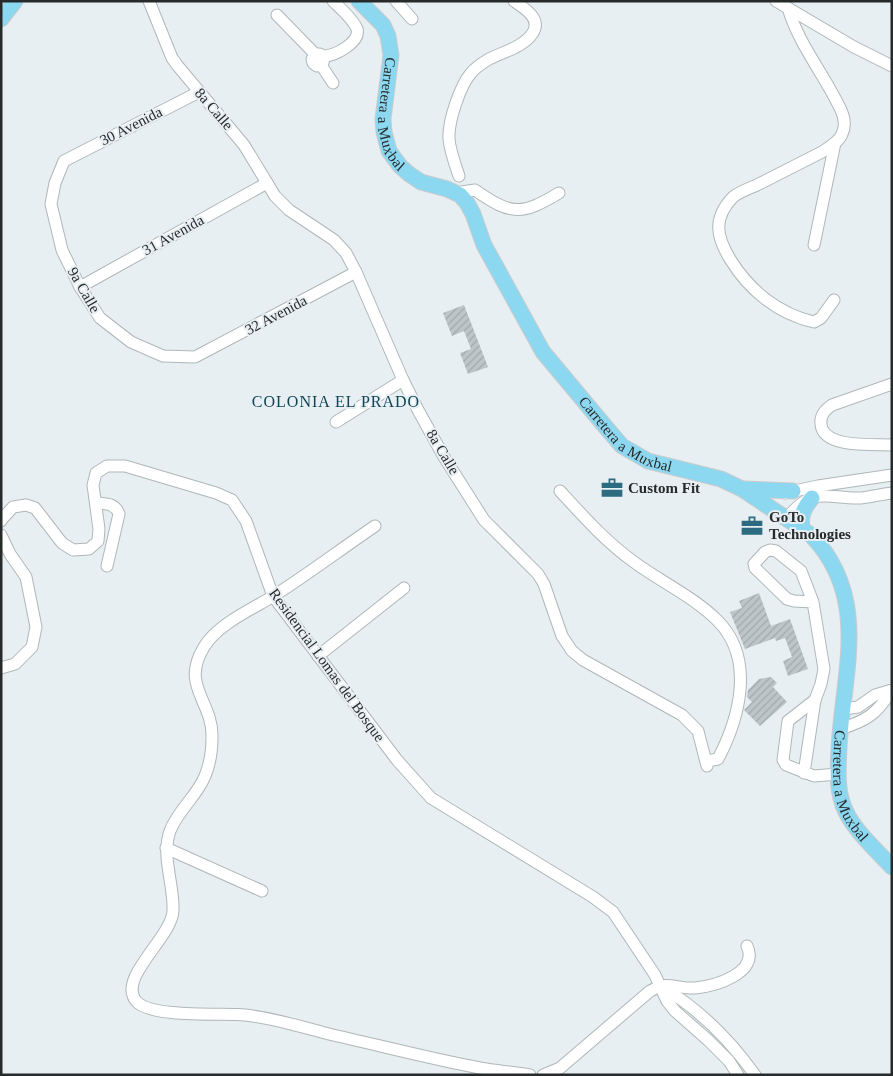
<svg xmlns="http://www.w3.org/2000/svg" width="893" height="1076" font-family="'Times New Roman',serif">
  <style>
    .building { fill: url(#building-hatch) }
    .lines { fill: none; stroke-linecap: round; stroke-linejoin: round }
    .minor-casing { stroke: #afb7ba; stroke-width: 13 }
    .major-casing { stroke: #cbcccc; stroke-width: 17 }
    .minor { stroke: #fff; stroke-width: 11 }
    .major { stroke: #8dd8f1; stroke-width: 15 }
    .labels { text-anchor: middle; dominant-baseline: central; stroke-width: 4; stroke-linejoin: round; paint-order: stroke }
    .street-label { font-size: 15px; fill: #272a2b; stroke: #e7eff2 }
    .poi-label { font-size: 15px; font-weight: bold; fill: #272a2b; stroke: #e7eff2; text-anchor: start }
    .neighbourhood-label { font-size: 16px; letter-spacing: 1px; fill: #0f4354; stroke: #e7eff2 }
  </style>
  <defs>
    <pattern id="building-hatch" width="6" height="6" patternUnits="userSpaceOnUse" patternTransform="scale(1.25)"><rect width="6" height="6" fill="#bdc5c8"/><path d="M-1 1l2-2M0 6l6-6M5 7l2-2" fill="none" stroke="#a2a9ac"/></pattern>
  </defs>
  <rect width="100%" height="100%" fill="#e7eff2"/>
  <!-- building -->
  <g class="building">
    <path d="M464,305L488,367L468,374L460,353L471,349L464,331L452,336L443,313Z"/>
    <path d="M611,477L622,486L613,498L601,490Z"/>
    <path d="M759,593L771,626L790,619L808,669L788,676L783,661L792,657L785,638L776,641L775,638L745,649L730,612L742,608L739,601Z"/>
    <path d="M771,677L777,683L773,687L787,702L760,726L744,710L752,702L747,697L748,690L759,679Z"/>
  </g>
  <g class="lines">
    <!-- minor casing -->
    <g class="minor-casing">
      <g id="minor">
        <path d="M149,1L172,58L177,65L244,145L275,196L289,210L334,240L346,253L356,272L403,380L418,410L444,457L484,520L538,574L544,584L562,636L572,651L583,660L682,715L698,731L707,766"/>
        <path d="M396,1L412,19"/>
        <path d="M776,1L854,47L892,66"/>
        <path d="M788,8C799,45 824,74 840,108C844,116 846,126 842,134C839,142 829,147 822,152C800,163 779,174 757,185C750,188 739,192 733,197C713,218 716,236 730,259C749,290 778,314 814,322L821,318L834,300"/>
        <path d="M277,15L315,54"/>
        <path d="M323,56C334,57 361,42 357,29C353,19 341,9 333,1"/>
        <path d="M321,65L323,63L324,58L320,54H315L312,59L313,63L317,66L321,65L333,83"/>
        <path d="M199,92L64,161L55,183L51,204L62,250L80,287L100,318L131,342L163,356L195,357L356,272"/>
        <path d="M459,176C455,164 450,151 449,139C448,121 460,86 471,73C475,68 484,62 489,59C503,52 523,47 532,34C543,19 524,8 514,1"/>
        <path d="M455,193L475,190C512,216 522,215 559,193"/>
        <path d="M814,245L835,143"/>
        <path d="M80,287L267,183"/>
        <path d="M892,384L832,405C825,410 820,415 821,424C823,449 874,444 892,445"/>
        <path d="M336,422L403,380"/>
        <path d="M560,491C583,516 606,542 634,562C661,582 694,597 718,621C755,659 740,717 718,759L707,761"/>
        <path d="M785,493L818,486L892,475"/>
        <path d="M96,503C106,504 115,503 119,514L107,566"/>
        <path d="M787,518C814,485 826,499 861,498C871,497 881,494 892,493"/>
        <path d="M1,521L2,519L13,507L26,505L35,508L62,543L73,550L89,549L98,541L99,529L93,485L96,473L107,466H125L216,493L232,500L246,521L273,596L397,760L431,798L593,897L613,912L655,975L667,1001L675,1011L708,1040L729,1061L738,1075"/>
        <path d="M375,526C341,549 307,575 272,597C250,610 217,625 204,647C180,686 213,701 212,737C212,750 210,764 205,776C197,796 178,810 170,831C161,856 174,884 173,910C173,937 115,979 137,1002C153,1018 222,1013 245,1015C274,1018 305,1028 333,1035C382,1046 431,1059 480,1068C496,1071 513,1072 530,1075"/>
        <path d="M1,535L10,554L26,577L36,627L32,647L15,664L1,668"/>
        <path d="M318,656L404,588"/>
        <path d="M815,700L788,721L783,760L786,765L814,776L838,774"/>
        <path d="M843,709L858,707L875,695L892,690"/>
        <path d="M840,729C866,721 877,714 891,691"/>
        <path d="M804,773L815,700L821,684L824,669L813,602L801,571L776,551L770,550L765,552L754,564L755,568L787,599L794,601L813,602"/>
        <path d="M166,848L262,891"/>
        <path d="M662,987C699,1009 730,1040 755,1075"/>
        <path d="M543,1075L560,1068L650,991C653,990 657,987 660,986C671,984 684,989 695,988C715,986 760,973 747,946"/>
      </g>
    </g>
    <!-- major casing -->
    <g class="major-casing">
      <g id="major">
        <path id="s1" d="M359,1L383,25L388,36L391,55L383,119L384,132L389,151L400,166L409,174L421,182L447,189L460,195L467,203L473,214L484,245L543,352L609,431L622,446L648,461L721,479L742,489L811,535C871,598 843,672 839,748C838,770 836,792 846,812C855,831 877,851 892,867"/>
        <path d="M1,19L15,1"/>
        <path d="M743,489L793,491"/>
        <path d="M802,528C800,515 804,508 812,498"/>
      </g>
    </g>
    <!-- minor -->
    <use href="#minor" class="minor"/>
    <!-- major -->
    <use href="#major" class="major"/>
  </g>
  <!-- icons -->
  <defs>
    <g id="office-bare" transform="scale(1.725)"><path d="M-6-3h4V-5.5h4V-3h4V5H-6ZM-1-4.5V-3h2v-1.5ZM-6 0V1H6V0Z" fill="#2d6b81" stroke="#e7eff2" stroke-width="2.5" paint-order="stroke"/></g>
  </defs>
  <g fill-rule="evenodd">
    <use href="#office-bare" x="612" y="488"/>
    <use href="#office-bare" x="752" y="526"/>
  </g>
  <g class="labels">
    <!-- street labels -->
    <g class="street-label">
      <text transform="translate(214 109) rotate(49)">8a Calle</text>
      <text stroke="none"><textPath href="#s1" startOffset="126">Carretera a Muxbal</textPath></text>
      <text transform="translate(131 126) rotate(-27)">30 Avenida</text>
      <text transform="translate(173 235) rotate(-29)">31 Avenida</text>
      <text transform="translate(84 290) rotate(60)">9a Calle</text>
      <text transform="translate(276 315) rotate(-28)">32 Avenida</text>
      <text stroke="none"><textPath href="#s1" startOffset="546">Carretera a Muxbal</textPath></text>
      <text transform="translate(443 452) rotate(59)">8a Calle</text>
      <text transform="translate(327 665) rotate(54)">Residencial Lomas del Bosque</text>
      <text stroke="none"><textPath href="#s1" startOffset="1025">Carretera a Muxbal</textPath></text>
    </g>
    <!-- poi labels -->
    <g class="poi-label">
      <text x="628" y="488">Custom Fit</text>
      <text x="769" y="517">GoTo<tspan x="769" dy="17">Technologies</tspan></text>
    </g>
    <!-- neighbourhood labels -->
    <g class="neighbourhood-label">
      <text x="336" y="401">COLONIA EL PRADO</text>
    </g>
  </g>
  <!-- border -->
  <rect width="893" height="1076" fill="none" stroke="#272a2b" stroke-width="5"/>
</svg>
